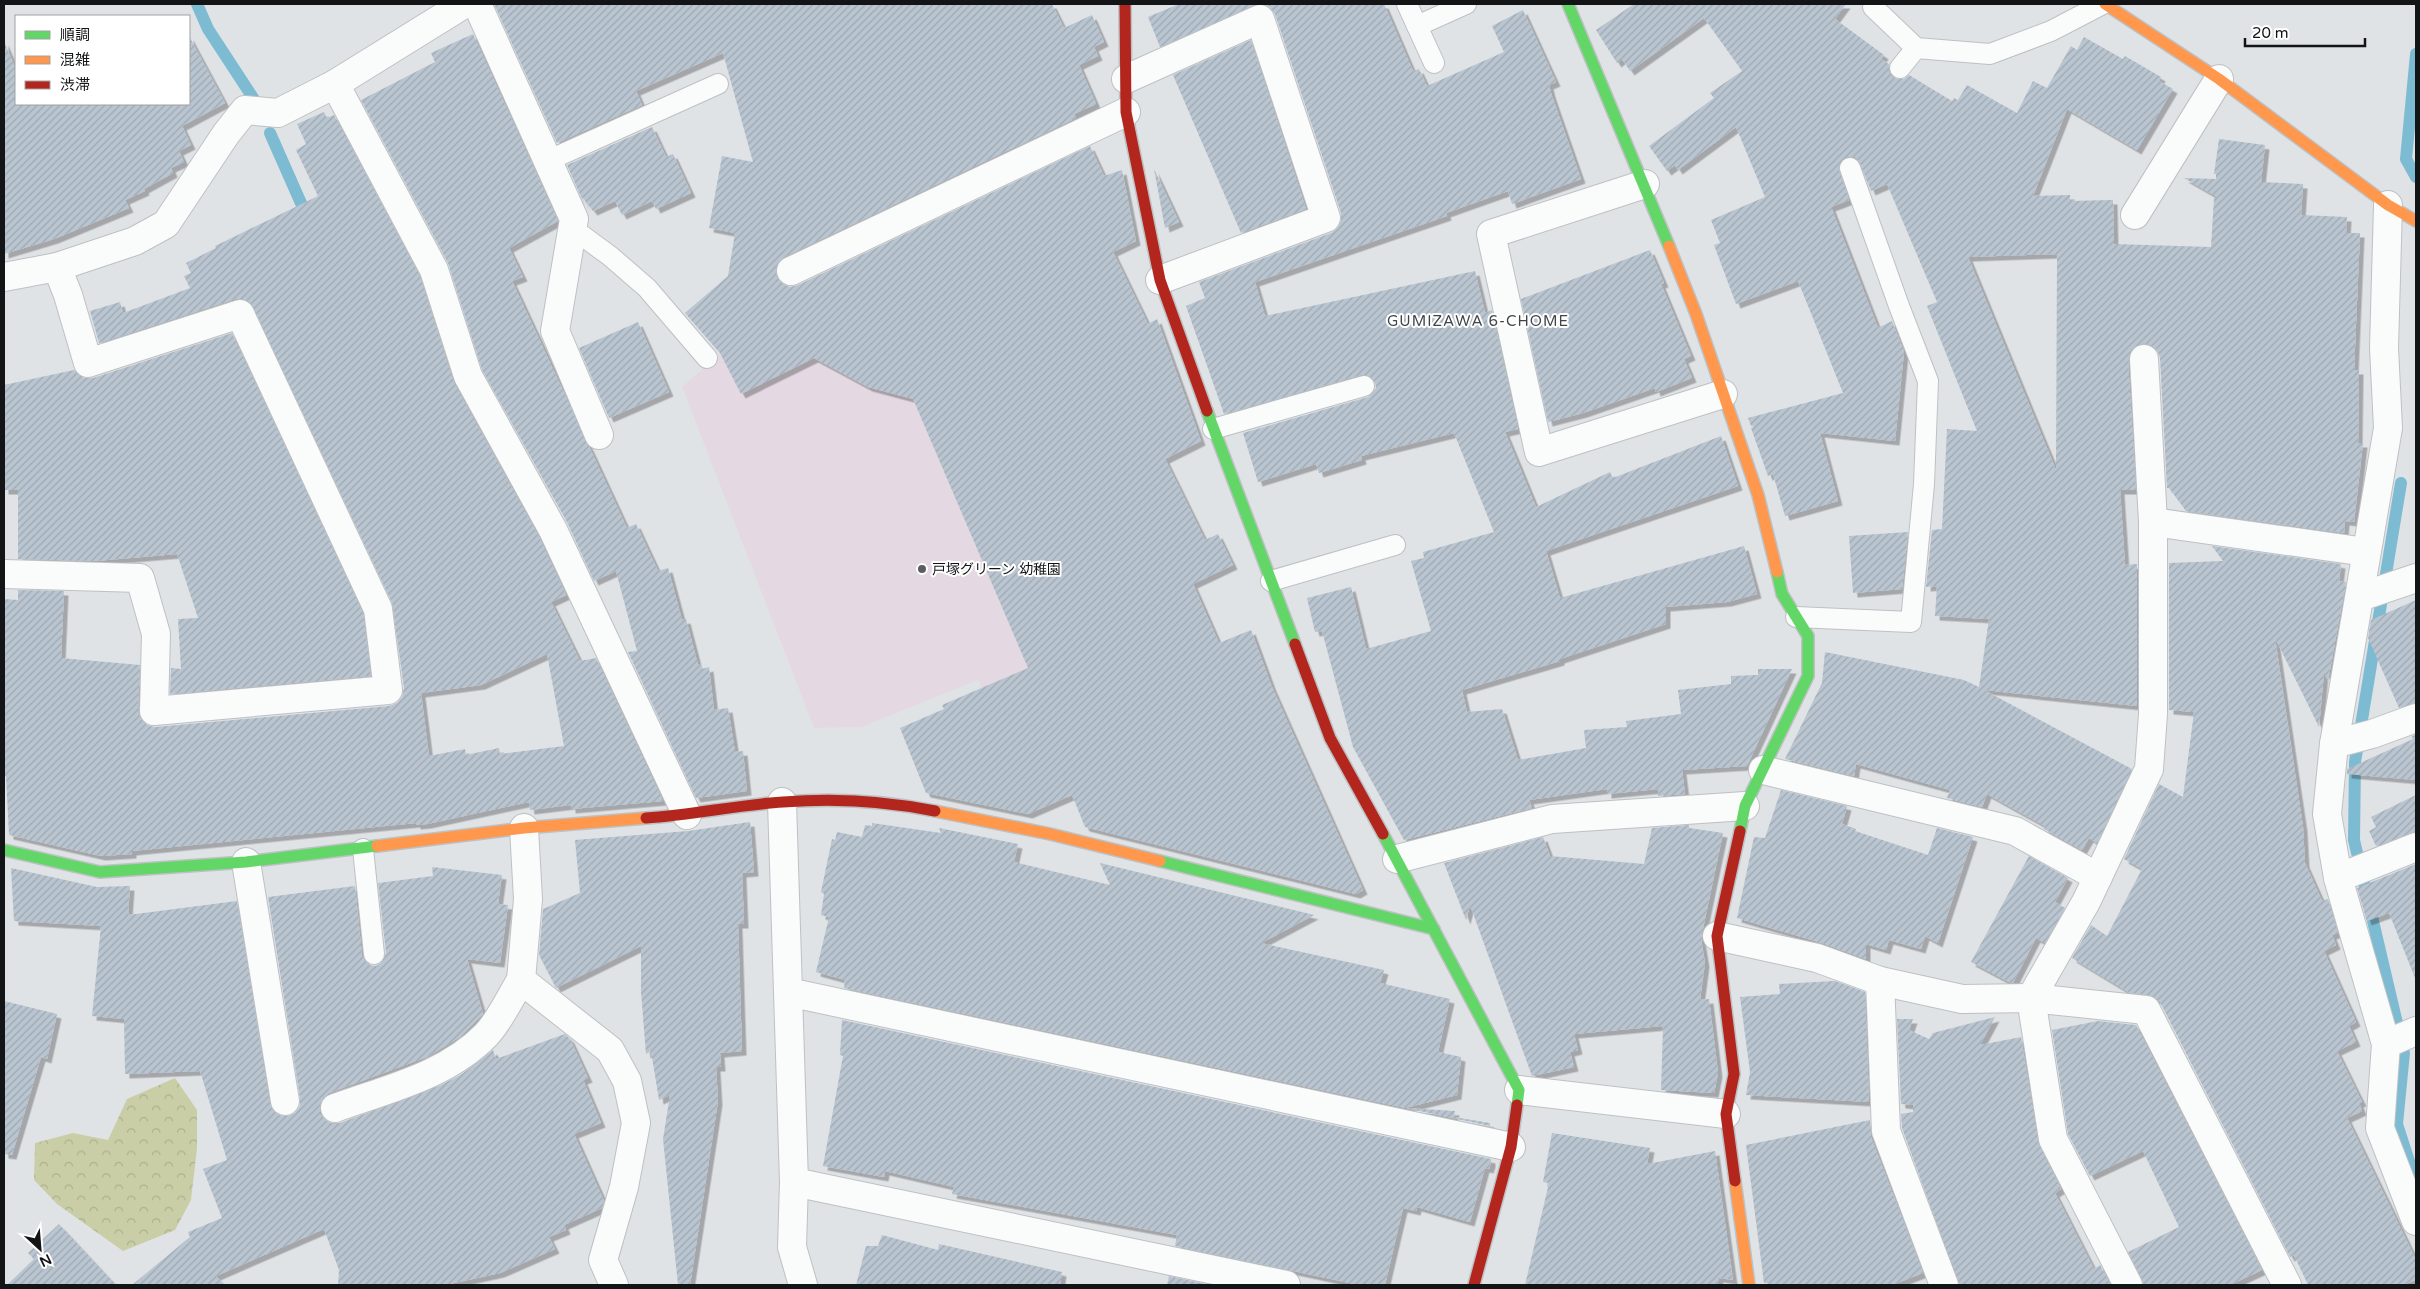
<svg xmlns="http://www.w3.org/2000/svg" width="2420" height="1289" font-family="'Varela Round','Noto Sans JP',sans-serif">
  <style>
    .education { fill: #e4d9e2 }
    .forest { fill: url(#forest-crowns) }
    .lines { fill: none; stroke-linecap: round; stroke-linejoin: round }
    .stream { stroke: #7dbbd2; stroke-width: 12 }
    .building { fill: url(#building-hatch); fill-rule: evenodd; filter: url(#shadow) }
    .lane-casing { stroke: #bec1c3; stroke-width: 22 }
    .street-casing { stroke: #bec1c3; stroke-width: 30 }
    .fast-casing { stroke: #bec1c3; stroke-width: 14 }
    .slow-casing { stroke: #bec1c3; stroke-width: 14 }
    .jam-casing { stroke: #bec1c3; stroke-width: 14 }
    .lane { stroke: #fafbfb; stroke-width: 20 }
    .street { stroke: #fafbfb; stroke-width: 28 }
    .fast { stroke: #63d668; stroke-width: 11 }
    .slow { stroke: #ff974d; stroke-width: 11 }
    .jam { stroke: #b3261e; stroke-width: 11 }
    .poi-dot { fill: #5a5c5f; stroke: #fff; stroke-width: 2 }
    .labels { text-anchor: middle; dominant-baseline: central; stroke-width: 4; stroke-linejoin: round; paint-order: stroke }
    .poi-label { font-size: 14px; fill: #121416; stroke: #fff; text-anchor: start }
    .neighbourhood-label { font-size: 15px; letter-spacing: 1px; fill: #404448; stroke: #fff }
  </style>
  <defs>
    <pattern id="forest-crowns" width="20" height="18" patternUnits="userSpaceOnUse" patternTransform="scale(1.25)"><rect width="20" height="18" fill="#c9cea7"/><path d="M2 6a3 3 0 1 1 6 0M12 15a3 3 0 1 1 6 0" fill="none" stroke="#acb08f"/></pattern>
    <pattern id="building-hatch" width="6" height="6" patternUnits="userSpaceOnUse" patternTransform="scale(1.25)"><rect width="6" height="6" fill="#b9c5d0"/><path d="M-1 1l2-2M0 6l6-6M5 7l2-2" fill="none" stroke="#9ea8b2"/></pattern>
    <filter id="shadow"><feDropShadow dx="4.5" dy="4.5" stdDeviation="0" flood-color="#0004"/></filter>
  </defs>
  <rect width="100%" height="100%" fill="#e0e3e6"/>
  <!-- education -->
  <path class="education" d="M796,287L992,387L1135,675L998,729L978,680L862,727L814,728L682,387Z"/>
  <!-- forest -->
  <path class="forest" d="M175,1078L197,1110V1148L191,1200L175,1230L123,1251L57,1204L34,1180L35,1143L73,1133L108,1140L127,1099Z"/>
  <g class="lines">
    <!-- stream -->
    <g class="stream">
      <path d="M197,4L208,29L259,107"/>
      <path d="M2416,54L2406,159L2416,177"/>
      <path d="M270,133L308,219"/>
      <path d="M2401,483L2355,762L2354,840L2404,1053L2397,1124L2416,1183"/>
    </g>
  </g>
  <!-- building -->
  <g class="building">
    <path d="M494,4H1052L1064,28L1092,15L1104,42L1094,47L1098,56L1079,65L1096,104L1074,114L1076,118L784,257L778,263L776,269L777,277L783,284L790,287L798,285L1090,146L1104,176L1122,170L1136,241L1113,252L1148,324L1157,319L1201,441L1165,459L1205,540L1218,534L1233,565L1193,584L1219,643L1251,630L1272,687L1363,890L1356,894L1085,827L1072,795L1028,814L926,793L900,728L944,709L942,705L1028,668L913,399L868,387L814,358L741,394L720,353L685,313L728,276L735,233L709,228L722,156L753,162L723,53L636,91L642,105L557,143Z"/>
    <path d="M1179,4H1260L1160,47L1148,17Z"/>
    <path d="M1263,4H1384L1413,71L1419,69L1427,86L1504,52L1492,26L1523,10L1556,82L1549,85L1551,93L1581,179L1512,204L1508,191L1446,213L1447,216L1255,282L1265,316L1475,271L1485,313L1492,310L1518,429L1505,432L1536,507L1610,472L1613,478L1721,436L1738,486L1546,551L1560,598L1744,546L1757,594L1727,602L1666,607V624L1560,659V661L1462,690L1467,712L1502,709L1518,760L1586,748L1584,730L1627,727L1626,721L1681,714L1678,690L1731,684V676L1758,675V669H1792L1747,766L1682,770L1685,794L1658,796L1659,789L1607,794V789L1529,800L1532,808L1404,840L1353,747L1322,631L1315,632L1307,598L1351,587L1366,649L1431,631L1411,561L1424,558L1423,552L1494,532L1454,433L1361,456L1362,460L1319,473L1316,464L1258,482L1243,433L1368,397L1376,388L1375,382L1367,375H1361L1224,414L1186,306L1205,298L1199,282L1331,233L1338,228L1341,220V213L1275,14L1270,7Z"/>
    <path d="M1634,4H1846L1835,19L1884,55L1881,59L1889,64V72L1893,78L1904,79L1909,75L1952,101L1954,98L1958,100L1967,85L2017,113L2033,81L2047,88L2071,46L2077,50L2084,37L2123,59L2125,56L2161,77L2159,81L2173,89L2137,150L2067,109L2033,196L2070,195V201L2113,200L2114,244L2211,247L2214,198H2219L2184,178L2216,179V174H2214L2219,139L2265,145L2261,182L2303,184L2301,215L2347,217L2346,233H2360L2354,370H2359L2358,443H2363L2354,522L2345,521L2344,533L2186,511L2169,488H2167L2160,358L2157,350L2151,345L2144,343L2136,346L2130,352L2128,360L2136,490H2120L2125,565L2137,564V706L1984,690L2132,769L2097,843L2089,838L2082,850L2044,829L2045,826L1987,794L1982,807L1947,798L1950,790L1856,764L1854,776L1785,759L1822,683L1825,652L1964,680L1979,687L1989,619L1935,616L1937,586L1926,587L1932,530L1942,529L1947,429L1977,431L1927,306L1937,302L1887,184L1871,191L1858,159L1853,156L1846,157L1838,166L1849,200L1831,207L1878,328L1892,321L1904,352L1895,441L1820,433L1838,501L1785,516L1773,474L1768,476L1751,428L1754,427L1751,426L1748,418L1843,393L1798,281L1736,304L1714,245L1720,243L1711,220L1765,197L1736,127L1678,170L1675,165L1667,171L1649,146L1714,98L1710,93L1742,71L1704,18L1630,71L1622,59L1617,63L1596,30ZM2057,254L2056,470L1968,257Z"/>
    <path d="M473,34L558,221L509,248L523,277L512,281L627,528L636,524L658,571L668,568L682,620L686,619L698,665L701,664L702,669L709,667L714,710L728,708L735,752L743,751L747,791L696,798L628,652L637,651L616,571L594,581L567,522L482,370L448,263L361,100L435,62L431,53Z"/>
    <path d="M189,36L225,103L182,126L191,145L179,151L184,162L171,168L173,173L144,189L145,191L125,200L129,208L54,239L4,254V41L16,70V104H189Z"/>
    <path d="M1251,40L1306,209L1241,233L1173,75Z"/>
    <path d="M324,112L327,118L334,115L420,276L454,383L539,537L566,595L551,602L580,661L596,658L663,801L571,809V805L530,810L529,802L427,824L416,825V823L132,851V854L101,856L9,835L6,776H4V599L18,600V590L64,591L61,658L140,665L138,711L141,719L147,725L155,727L389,706L397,703L402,697L404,688L392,603L250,302L243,299H235L99,343L90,311L120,302L123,313L190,288L184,276L191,273L186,263L216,248L215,246L318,196L296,150L306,144L297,124ZM547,654L564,746L500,754L499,748L466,755L465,749L429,756L421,693L481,685Z"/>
    <path d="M652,127L666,157L673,154L691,193L656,209L652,201L622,215L615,201L593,211L582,197L586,208L567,165Z"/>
    <path d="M1154,169L1179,222L1165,228Z"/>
    <path d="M1650,250L1664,283L1661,284L1691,356L1684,359L1692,378L1656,392L1655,388L1583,413L1548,422L1521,299Z"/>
    <path d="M638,322L669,392L609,418L579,348Z"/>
    <path d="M232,333L363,613L371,676L170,694L171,668L181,669L178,619L198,618L177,554L95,561L18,559V490H4V385L74,370L84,378H93Z"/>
    <path d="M1908,532L1902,589L1853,593L1849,536Z"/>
    <path d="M2212,546L2341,564L2339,581L2346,582L2328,681L2324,672L2319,727L2275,638L2303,827L2305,863L2322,901L2328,899L2338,933L2332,935L2336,945L2324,951L2356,1022L2349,1026L2356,1042L2337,1051L2362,1102L2359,1103L2362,1111L2347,1118L2416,1260V1280L2403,1285H2308L2294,1255L2290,1257L2160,1002L2148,995L2130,993L2072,958L2091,925L2107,936L2142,869L2124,859L2159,784L2183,797L2194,712L2169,710V563L2223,561Z"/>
    <path d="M2416,600V703L2399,708L2368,638L2371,620Z"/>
    <path d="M2416,735V780L2347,774V769L2413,739L2412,736Z"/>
    <path d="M1781,790L1847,806L1842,824L1856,829L1855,831L1928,855L1937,828L1973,837L1938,943L1925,936L1921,949L1889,940L1886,950L1866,944V959L1822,943L1737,918L1754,837L1765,838Z"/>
    <path d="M2416,795V832L2376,846L2369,831L2376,827L2371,817Z"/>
    <path d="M750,822L754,872L742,873L744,924H738L742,1051L720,1053L721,1067H716L718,1101L690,1285H678L663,1139L670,1095L659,1100L651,1051L646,1054L641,992V946L556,988L539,955L543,909L580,893L575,840L688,831Z"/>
    <path d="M872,823L941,833L939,828L1018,844L1014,862L1110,885L1100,863L1314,915L1261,943L1384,970L1380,983L1450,999L1438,1052L1461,1057L1457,1095L1405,1108L1455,1111L1454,1117L1490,1123V1126L844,988L845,980L816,972L829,917L821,915L824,894L821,892L832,839L835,840L837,832L862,837L865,825L872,826Z"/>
    <path d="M1689,825V828L1723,833L1701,938L1705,963L1700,1000L1709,999L1718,1073L1714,1093L1661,1090L1663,1026L1574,1034L1578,1050L1570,1052L1574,1067L1532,1076L1470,905L1466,920L1444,863L1543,837L1550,856L1644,864L1652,828Z"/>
    <path d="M2029,856L2068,878L2055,902L2065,908L2045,943L2036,938L2013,983H2011L1971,962Z"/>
    <path d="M2416,864V978H2415L2389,913L2367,921L2357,888Z"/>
    <path d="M432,867L502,875L498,904L508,905L500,963L467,959L483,1014L460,1037L427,1057L329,1093L323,1098L320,1105V1114L325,1120L332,1123H340L441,1085L462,1074L493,1050L496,1059L565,1034L570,1039L588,1078L583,1080L601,1123L574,1134L604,1201L602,1208L564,1225L566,1230L549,1237L555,1249L500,1273L445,1285H338L339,1270L324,1229L216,1276L224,1285H132L190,1237L188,1232L222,1218L203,1169L227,1160L200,1071L125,1074L124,1019L92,1016L101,926L14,921L11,868L97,887L130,886L128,915L237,901L270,1104L273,1111L279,1115L287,1116L295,1113L300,1106V1098L268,897L355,886L362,956L369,965L376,966L381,963L386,953L378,883L433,876Z"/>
    <path d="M1835,981L1865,992L1869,1102L1746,1095L1750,1072L1740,997L1780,994L1779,984Z"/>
    <path d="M4,1001L57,1014L47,1059L41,1057L12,1155L4,1154Z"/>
    <path d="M1995,1017L1980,1045L2021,1037L2038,1142L2061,1189L2055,1193L2094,1269L2100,1265L2111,1285H1959L1902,1128L1901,1114L1913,1112V1105L1901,1104L1897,1019H1913L1909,1030L1929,1039L1933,1033Z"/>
    <path d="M842,1020L1491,1159V1163L1489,1169L1485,1168L1470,1222L1417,1207L1416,1211L1403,1208L1385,1285H1359L1175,1246L1177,1235L952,1194L954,1187L885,1171L884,1177L823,1166L843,1056L840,1055Z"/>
    <path d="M2098,1021L2136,1025L2262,1270L2230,1285H2144L2128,1252L2179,1227L2143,1151L2090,1176L2068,1134L2052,1030Z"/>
    <path d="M1870,1120L1871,1137L1923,1273L1892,1285H1786L1764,1283L1746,1145Z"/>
    <path d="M1552,1133L1650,1148L1647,1164L1715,1151L1733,1280L1719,1278L1717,1285H1525L1549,1183L1543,1182Z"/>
    <path d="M59,1224L116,1285H7L34,1259L28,1253Z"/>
    <path d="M882,1235L938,1250L939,1244L1062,1272L1060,1285H856L866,1246H878Z"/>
    <path d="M1169,1276L1211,1285H1167Z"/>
  </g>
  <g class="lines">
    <!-- lane casing -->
    <g class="lane-casing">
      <g id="lane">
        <path d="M1407,4L1434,63"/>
        <path d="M1873,7L1916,48L1990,54L2051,31L2103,4"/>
        <path d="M1417,26L1466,4"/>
        <path d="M1900,68L1916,48"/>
        <path d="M547,161L718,84"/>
        <path d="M572,228L610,256L647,288L707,358"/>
        <path d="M1213,429L1364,386"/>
        <path d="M1271,581L1395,545"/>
        <path d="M1796,617L1911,622L1924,484L1928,381L1899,306L1850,168"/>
        <path d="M363,849L374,954"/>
      </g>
    </g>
    <!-- street casing -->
    <g class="street-casing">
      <g id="street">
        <path d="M477,4L574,219L555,331L599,435"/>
        <path d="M1126,79L1260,19L1326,218L1160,280"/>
        <path d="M335,84L434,270L468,376L553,530L687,815"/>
        <path d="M1645,184L1491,234L1539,452L1723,394"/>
        <path d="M2388,205L2384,348L2388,428L2334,744L2327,814L2338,878L2386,1044L2380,1128L2416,1221"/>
        <path d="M2135,215L2219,79"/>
        <path d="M791,271L1126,112"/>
        <path d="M4,277L57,267L135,241L166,224L226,134L245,110L278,113L335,84L464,4"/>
        <path d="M2144,359L2153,522V714L2149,769L2086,902L2031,998L2146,1010L2287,1285"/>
        <path d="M2153,522L2366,552"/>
        <path d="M4,574L140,578L156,634L154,711L388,690L378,609L240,314L88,363L68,295L57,267"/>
        <path d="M2360,597L2416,578"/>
        <path d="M2334,744L2372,734L2416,718"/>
        <path d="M1763,770L2015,831L2098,877"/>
        <path d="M782,802L794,1182L792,1247L803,1285"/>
        <path d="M524,828L528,899L521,980L610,1050L627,1081L636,1123L624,1187L603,1260L614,1285"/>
        <path d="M1397,859L1552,819L1745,806"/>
        <path d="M246,862L285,1101"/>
        <path d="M2338,878L2416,847"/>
        <path d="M1717,936L1817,958L1880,981L1962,999L2031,998L2053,1139L2128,1285"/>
        <path d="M1880,981L1886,1131L1944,1285"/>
        <path d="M788,992L1511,1147"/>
        <path d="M2386,1044L2416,1031"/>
        <path d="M1519,1090L1726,1114"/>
        <path d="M335,1108C387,1089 446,1076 486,1035C499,1022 511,996 521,980"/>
        <path d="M794,1182L1286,1285"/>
      </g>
    </g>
    <!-- fast casing -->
    <g class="fast-casing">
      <g id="fast">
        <path d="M1568,4L1669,246"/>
        <path d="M1207,411L1295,644"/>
        <path d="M1740,831L1745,806L1808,676V636L1782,594L1777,572"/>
        <path d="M1383,834L1519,1090L1517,1105"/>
        <path d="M4,850L100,872L246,862L377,846"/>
        <path d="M1160,861L1434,929"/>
      </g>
    </g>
    <!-- slow casing -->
    <g class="slow-casing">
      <g id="slow">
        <path d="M2105,4L2219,79L2388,205L2416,221"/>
        <path d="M1669,246L1696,314L1758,495L1777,572"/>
        <path d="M935,811L1050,834L1160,861"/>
        <path d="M377,846L524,828L646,818"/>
        <path d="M1735,1181L1749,1285"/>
      </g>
    </g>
    <!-- jam casing -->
    <g class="jam-casing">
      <g id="jam">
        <path d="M1125,4L1126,112L1160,280L1207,411"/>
        <path d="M1295,644L1330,738L1383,834"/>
        <path d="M646,818C692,815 737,805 783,802C833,798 886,801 935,811"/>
        <path d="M1735,1181L1726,1114L1734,1074L1717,936L1740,831"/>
        <path d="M1474,1285L1511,1147L1517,1105"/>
      </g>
    </g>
    <!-- lane -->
    <use href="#lane" class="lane"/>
    <!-- street -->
    <use href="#street" class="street"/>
    <!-- fast -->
    <use href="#fast" class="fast"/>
    <!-- slow -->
    <use href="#slow" class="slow"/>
    <!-- jam -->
    <use href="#jam" class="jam"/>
  </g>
  <!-- markers -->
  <circle class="poi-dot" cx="922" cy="569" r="5"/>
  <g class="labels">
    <!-- poi labels -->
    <g class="poi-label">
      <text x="932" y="569">戸塚グリーン 幼稚園</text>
    </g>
    <!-- neighbourhood labels -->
    <g class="neighbourhood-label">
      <text x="1478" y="321">GUMIZAWA 6-CHOME</text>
    </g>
  </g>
  <!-- border -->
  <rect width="2420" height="1289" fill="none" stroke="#121416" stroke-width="10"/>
  <!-- legend -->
  <rect x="15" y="15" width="175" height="90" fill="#ffffff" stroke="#a0a1a2"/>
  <rect x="25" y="31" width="25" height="8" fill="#63d668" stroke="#a0a1a2"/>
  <text x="60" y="40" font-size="15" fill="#121416">順調</text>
  <rect x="25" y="56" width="25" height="8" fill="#ff974d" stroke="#a0a1a2"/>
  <text x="60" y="65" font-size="15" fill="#121416">混雑</text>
  <rect x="25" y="81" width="25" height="8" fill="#b3261e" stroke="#a0a1a2"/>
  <text x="60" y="90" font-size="15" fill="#121416">渋滞</text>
  <!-- north arrow -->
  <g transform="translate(40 1249) rotate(154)" stroke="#ffffff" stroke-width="4" paint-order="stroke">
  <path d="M0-4L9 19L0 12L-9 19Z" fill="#121416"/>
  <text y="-8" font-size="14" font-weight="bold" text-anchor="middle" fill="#121416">N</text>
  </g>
  <!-- scale -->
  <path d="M2245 38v8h120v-8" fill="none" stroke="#121416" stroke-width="2.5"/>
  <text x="2252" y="38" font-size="15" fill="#121416" stroke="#ffffff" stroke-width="4" paint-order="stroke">20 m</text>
</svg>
